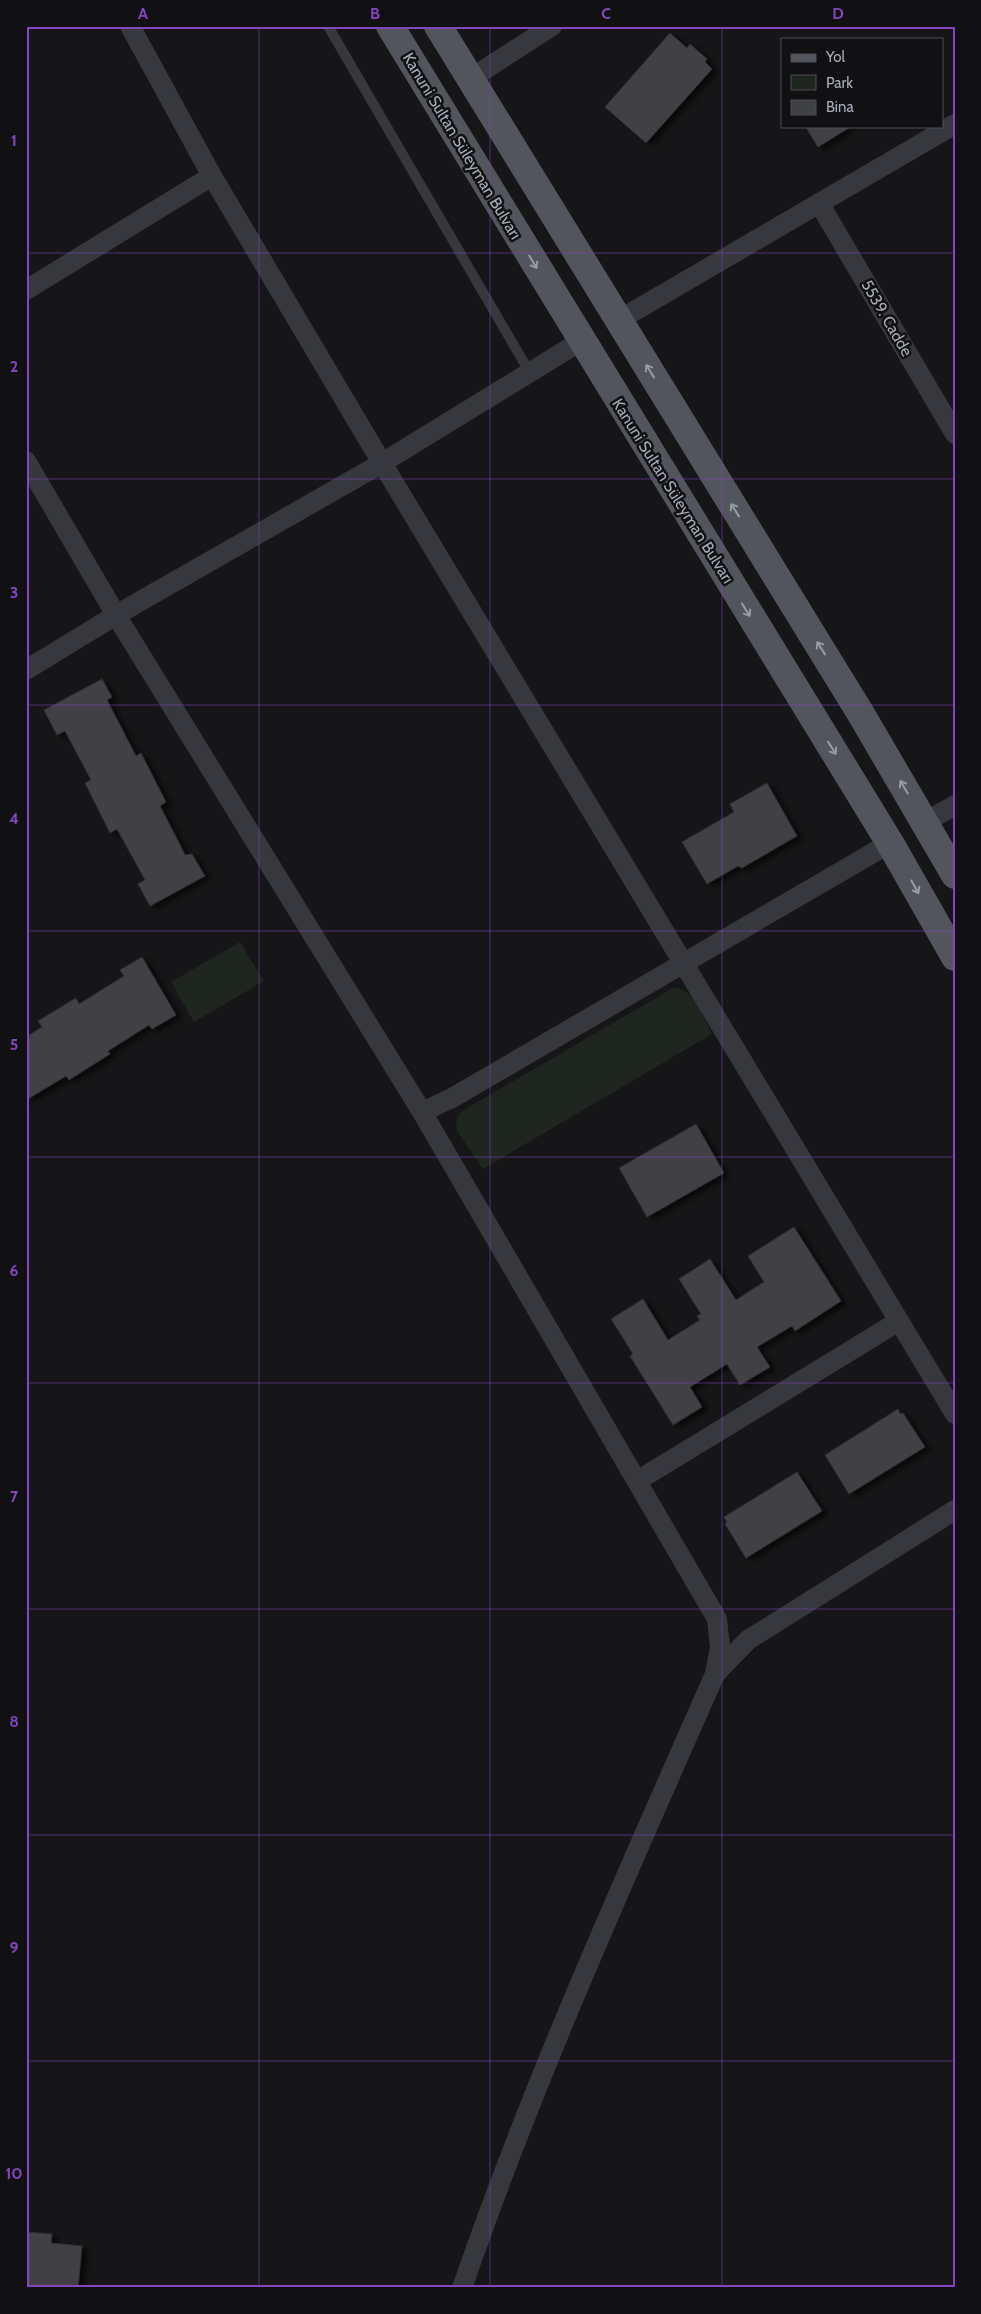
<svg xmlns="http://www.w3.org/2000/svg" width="981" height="2314" font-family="Cabin,sans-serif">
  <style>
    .green { fill: #1e261f }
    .building { fill: #404145; stroke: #303034; filter: url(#shadow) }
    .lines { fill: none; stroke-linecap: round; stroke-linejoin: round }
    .lane { stroke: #37383d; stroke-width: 10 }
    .street { stroke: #37383d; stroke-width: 20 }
    .primary { stroke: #53555c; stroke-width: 28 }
    .oneway { stroke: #979ba6 }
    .grid { fill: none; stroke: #8446be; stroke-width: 1; stroke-opacity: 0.55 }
    .labels { text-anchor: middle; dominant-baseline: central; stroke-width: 5; stroke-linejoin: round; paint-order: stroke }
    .street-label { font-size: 16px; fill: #a8adb8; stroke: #111113 }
    .neatline { fill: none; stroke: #8446be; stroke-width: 2 }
    .grid-label { font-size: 16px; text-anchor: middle; font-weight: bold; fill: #8446be }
  </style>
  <defs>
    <filter id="shadow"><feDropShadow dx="5.5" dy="3" stdDeviation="2.5" flood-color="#0009"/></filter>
  </defs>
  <rect width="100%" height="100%" fill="#161618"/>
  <!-- green -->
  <g class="green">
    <path d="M240,942L264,981L194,1022L171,982Z"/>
    <path d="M673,988C695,987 703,1018 712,1034L483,1169L457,1131L456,1121L462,1111Z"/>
  </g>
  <!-- building -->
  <g class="building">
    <path d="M670,33L687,48L690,44L707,59L705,62L712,69L646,143L605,107Z"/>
    <path d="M805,126H852L818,147Z"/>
    <path d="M102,679L112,697L107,700L136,756L141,753L166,802L160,806L174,833L185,855L192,854L205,876L150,906L138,884L145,880L117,829L110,833L85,783L91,780L65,731L57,735L44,710Z"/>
    <path d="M767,783L797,836L742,868L738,866L707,884L682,842L734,812L730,804Z"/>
    <path d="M142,957L176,1015L152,1029L149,1025L108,1051L110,1054L69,1080L66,1076L26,1100V1037L42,1027L38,1021L76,998L79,1004L124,976L120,970Z"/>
    <path d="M696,1124L724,1173L647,1217L619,1168Z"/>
    <path d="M794,1227L841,1301L795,1331L792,1326L757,1347L770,1367L740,1385L727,1364L690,1387L702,1407L673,1425L630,1356L633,1354L611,1319L643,1299L668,1340L700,1320L697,1316L701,1314L679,1279L710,1259L736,1300L764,1282L748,1256Z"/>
    <path d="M898,1409L900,1414L903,1413L925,1447L849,1494L825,1455Z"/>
    <path d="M797,1472L822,1511L746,1558L725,1524L727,1522L724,1517Z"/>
    <path d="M26,2232L52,2234L51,2243L82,2246L78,2288H26Z"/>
  </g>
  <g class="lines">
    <!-- lane -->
    <path class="lane" d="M328,26L530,373"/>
    <!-- street -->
    <g class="street">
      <path d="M130,26L212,176L382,463L955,1414"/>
      <path d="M470,79L552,26"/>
      <path d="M819,203L955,434"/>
      <path d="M26,290L212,176"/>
      <path d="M619,320L955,124"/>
      <path d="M26,461L116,615L422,1112L717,1619L720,1647L715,1674"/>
      <path d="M26,670L116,615L382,463L581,341"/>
      <path d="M925,822L955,805"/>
      <path d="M422,1112L452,1098L890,843"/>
      <path d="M637,1481L899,1321"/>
      <path d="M462,2288C534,2079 626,1876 715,1674L748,1640L955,1510"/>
    </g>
    <!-- primary -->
    <g class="primary">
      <path d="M390,26L890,843L955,957"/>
      <path d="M438,26L861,714L955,875"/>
    </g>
  </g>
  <!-- one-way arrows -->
  <defs><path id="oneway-shaft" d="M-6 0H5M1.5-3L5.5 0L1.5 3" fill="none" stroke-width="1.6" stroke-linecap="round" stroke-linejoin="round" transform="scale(1.25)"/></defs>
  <g class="oneway">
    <use href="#oneway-shaft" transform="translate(533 262) rotate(59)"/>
    <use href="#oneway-shaft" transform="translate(650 371) rotate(-122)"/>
    <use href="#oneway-shaft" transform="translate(735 510) rotate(-122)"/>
    <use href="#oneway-shaft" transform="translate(746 610) rotate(58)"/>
    <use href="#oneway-shaft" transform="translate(821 648) rotate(-122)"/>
    <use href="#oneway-shaft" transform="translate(832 748) rotate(58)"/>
    <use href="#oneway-shaft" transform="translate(904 787) rotate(-121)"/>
    <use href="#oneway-shaft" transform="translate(915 887) rotate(61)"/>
  </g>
  <!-- grid -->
  <path class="grid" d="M259,26V2288M490,26V2288M722,26V2288M26,253H955M26,479H955M26,705H955M26,931H955M26,1157H955M26,1383H955M26,1609H955M26,1835H955M26,2061H955"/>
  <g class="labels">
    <!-- street labels -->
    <g class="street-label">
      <text transform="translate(462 146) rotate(59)">Kanuni Sultan Süleyman Bulvarı</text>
      <text transform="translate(887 318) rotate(60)">5539. Cadde</text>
      <text transform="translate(673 491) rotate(58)">Kanuni Sultan Süleyman Bulvarı</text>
    </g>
  </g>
  <!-- border -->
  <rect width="981" height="2314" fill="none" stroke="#111113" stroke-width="55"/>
  <!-- legend -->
  <rect x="781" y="38" width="162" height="90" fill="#111113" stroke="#4d4f55"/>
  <rect x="791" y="54" width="25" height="8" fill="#53555c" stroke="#4d4f55"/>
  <text x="826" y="62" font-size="15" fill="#a8adb8">Yol</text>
  <rect x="791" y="75" width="25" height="15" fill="#1e261f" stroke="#4d4f55"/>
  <text x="826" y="88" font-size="15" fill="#a8adb8">Park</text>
  <rect x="791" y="100" width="25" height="15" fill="#404145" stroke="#4d4f55"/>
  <text x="826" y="112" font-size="15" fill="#a8adb8">Bina</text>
  <rect x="28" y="28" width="926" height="2258" class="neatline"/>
  <g class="grid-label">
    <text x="143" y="19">A</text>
    <text x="375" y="19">B</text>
    <text x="606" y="19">C</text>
    <text x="838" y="19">D</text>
    <text x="14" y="146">1</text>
    <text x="14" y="372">2</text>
    <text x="14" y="598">3</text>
    <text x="14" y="824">4</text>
    <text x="14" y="1050">5</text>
    <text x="14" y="1276">6</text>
    <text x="14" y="1502">7</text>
    <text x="14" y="1727">8</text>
    <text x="14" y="1953">9</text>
    <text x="14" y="2179">10</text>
  </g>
</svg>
